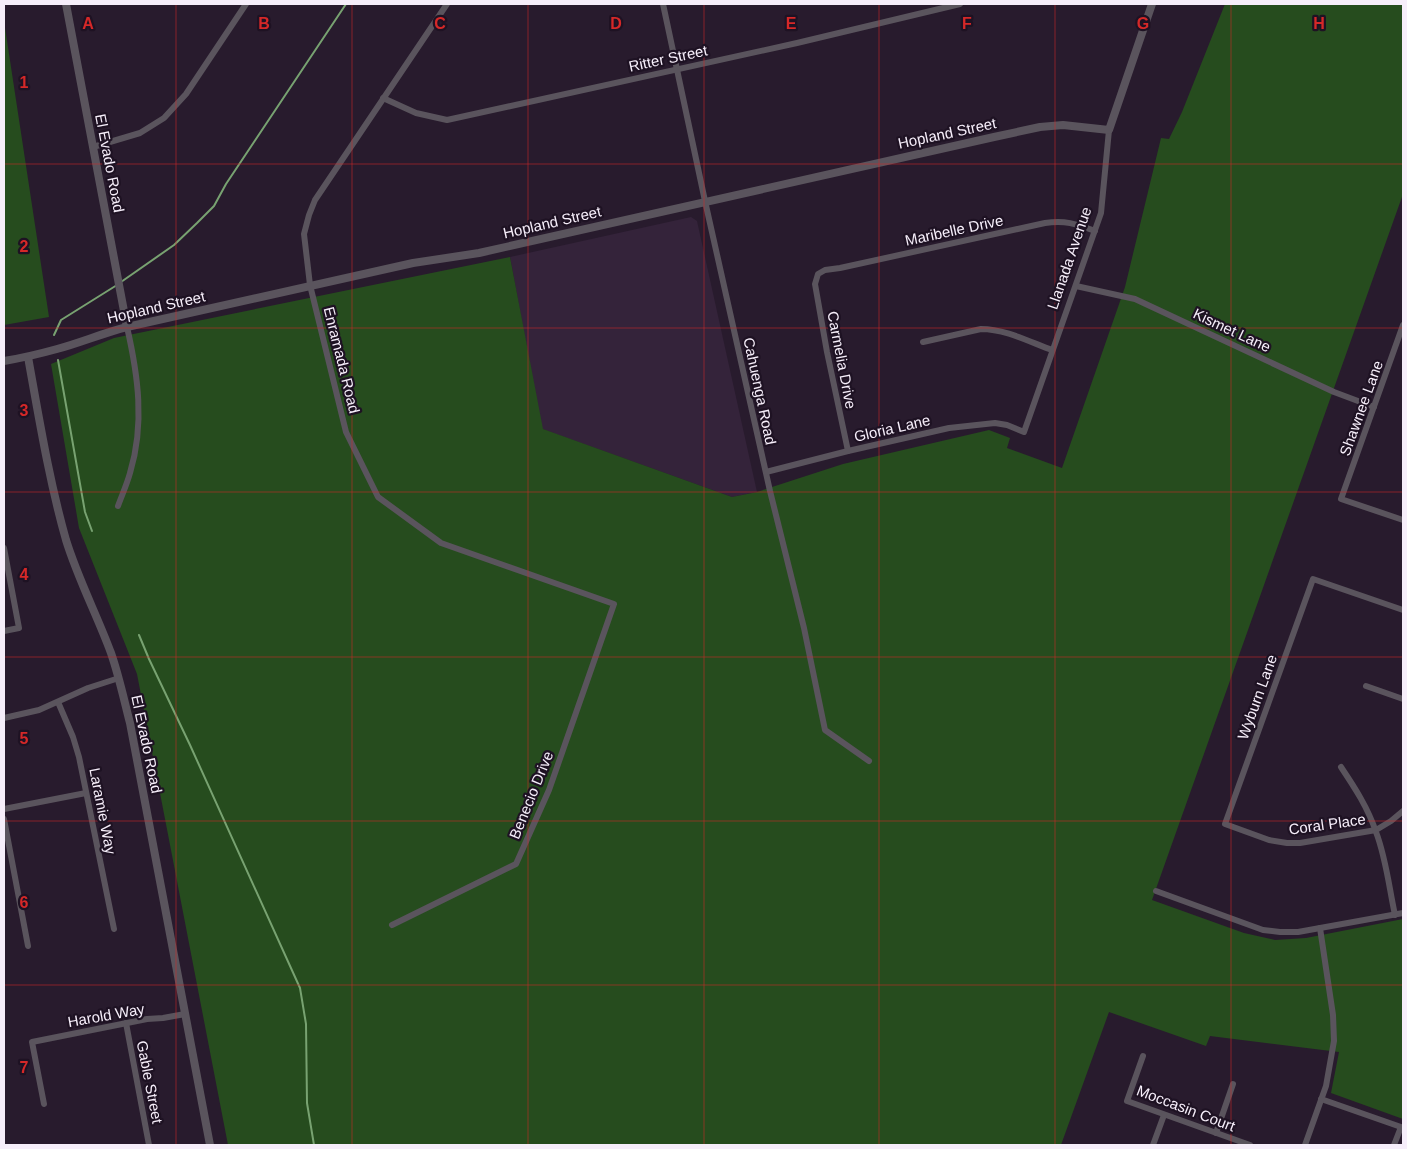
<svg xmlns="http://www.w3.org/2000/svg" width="1407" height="1149" font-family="Helvetica,sans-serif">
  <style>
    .built { fill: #34233a }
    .green { fill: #264c1e }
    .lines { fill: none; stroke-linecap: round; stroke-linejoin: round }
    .stream { stroke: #78a271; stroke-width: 2 }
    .minor { stroke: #5a545d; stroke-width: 6 }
    .tertiary { stroke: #5a545d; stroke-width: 8 }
    .grid { fill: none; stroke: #d62828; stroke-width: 1; stroke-opacity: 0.55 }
    .labels { text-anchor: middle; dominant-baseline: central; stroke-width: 4.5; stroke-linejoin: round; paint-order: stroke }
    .street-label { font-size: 15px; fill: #f6eefa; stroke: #1e1223 }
    .grid-label { font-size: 16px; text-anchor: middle; font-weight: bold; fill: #d62828; stroke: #1e1223; stroke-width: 4.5; stroke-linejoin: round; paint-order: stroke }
  </style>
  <rect width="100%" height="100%" fill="#281b2d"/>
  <!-- built -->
  <path class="built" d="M691,217L697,221L757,492L732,497L542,429L510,257Z"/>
  <!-- green -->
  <g class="green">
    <path d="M1225,4H1403V194L1152,900L1244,933L1275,940L1306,938L1403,919V1119L1331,1093L1339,1052L1210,1036L1206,1046L1109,1012L1061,1145H228L137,674L79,528L51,364L114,338L510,257L543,429L732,497L757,492L843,464L989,430L1010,438L1007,448L1062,468L1125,287L1161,138L1169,139L1182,112Z"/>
    <path d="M4,21L49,317L4,325Z"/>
  </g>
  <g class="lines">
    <!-- stream -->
    <g class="stream">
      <path d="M121,282L174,245L197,223L214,206L226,184L346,4"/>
      <path d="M54,335L61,320L117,285"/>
      <path d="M58,360L85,512L92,531"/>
      <path d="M139,635L149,659L190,745L300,988L306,1024L307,1103L314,1145"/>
    </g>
    <!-- minor -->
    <g class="minor">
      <path d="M663,4L705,201L770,491L804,628L825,730L869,761"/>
      <path d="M383,98L416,113L447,120L797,43L960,4"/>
      <path d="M93,147L140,133L164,118L186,94L246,4"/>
      <path d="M1076,286L1135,299L1334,392L1374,407"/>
      <path d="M1403,325L1341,499L1403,520"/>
      <path d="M923,342L981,329C1005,329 1030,342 1052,350"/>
      <path d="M848,451L827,352L815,284L818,274L825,270L840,268L1045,223C1066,220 1076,224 1095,231"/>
      <path d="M766,472L848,451L949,428L995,423L1007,425L1024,432L1101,213L1109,130"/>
      <path d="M118,506C122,495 127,484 130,473C145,424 138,375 127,327"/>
      <path d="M4,548L19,628L4,631"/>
      <path d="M1403,610L1313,579L1225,824L1269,840L1287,843H1300L1376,830L1391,821L1403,811"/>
      <path d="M1366,686L1403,699"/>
      <path d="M58,702L73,737L79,757L114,929"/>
      <path d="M4,718L39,710L88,688L119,678"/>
      <path d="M1341,767C1355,788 1368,808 1376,832C1386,858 1389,887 1395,915"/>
      <path d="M4,809L86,793"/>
      <path d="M4,819L28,946"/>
      <path d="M1156,891L1263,930L1280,932H1298L1403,913"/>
      <path d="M392,925L516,864L549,790L614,604L441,543L378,497L346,432L310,285L304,234L309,215L315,200L447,4"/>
      <path d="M126,1023L149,1145"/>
      <path d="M1143,1056L1127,1101L1250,1145"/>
      <path d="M1321,1099L1401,1127L1394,1145"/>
      <path d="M44,1104L32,1042L147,1019L163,1018L185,1014"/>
      <path d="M1216,1133L1233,1084"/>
      <path d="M1153,1145L1164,1115"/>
      <path d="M1305,1145L1326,1086L1334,1041L1333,1015L1320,928"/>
    </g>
    <!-- tertiary -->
    <g class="tertiary">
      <path d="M66,4L127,327"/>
      <path d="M28,357C39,418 49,480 66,540C78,579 97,615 111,653C119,676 124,700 130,723L210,1145"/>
      <path d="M4,361C22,358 39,354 57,349C80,343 103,333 127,327L413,263L479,253L994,137L1040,127L1063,125L1109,130L1152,4"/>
    </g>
  </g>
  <!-- grid -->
  <path class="grid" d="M176,4V1145M352,4V1145M528,4V1145M704,4V1145M879,4V1145M1055,4V1145M1231,4V1145M4,164H1403M4,328H1403M4,492H1403M4,657H1403M4,821H1403M4,985H1403"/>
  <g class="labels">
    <!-- street labels -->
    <g class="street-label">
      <text transform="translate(668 58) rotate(-12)">Ritter Street</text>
      <text transform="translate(947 133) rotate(-12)">Hopland Street</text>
      <text transform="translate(110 163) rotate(79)">El Evado Road</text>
      <text transform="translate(552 222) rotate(-13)">Hopland Street</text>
      <text transform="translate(954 230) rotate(-12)">Maribelle Drive</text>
      <text transform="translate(1069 258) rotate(-71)">Llanada Avenue</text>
      <text transform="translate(156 307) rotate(-13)">Hopland Street</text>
      <text transform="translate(1232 330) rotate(25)">Kismet Lane</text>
      <text transform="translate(342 360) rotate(76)">Enramada Road</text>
      <text transform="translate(842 360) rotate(79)">Carmelia Drive</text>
      <text transform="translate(760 391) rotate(78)">Cahuenga Road</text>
      <text transform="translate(1361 408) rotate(-70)">Shawnee Lane</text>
      <text transform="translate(892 428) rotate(-13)">Gloria Lane</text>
      <text transform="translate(1257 697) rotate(-70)">Wyburn Lane</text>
      <text transform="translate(147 744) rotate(78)">El Evado Road</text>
      <text transform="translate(531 795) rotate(-68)">Benecio Drive</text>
      <text transform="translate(103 811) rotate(79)">Laramie Way</text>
      <text transform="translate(1327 824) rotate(-8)">Coral Place</text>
      <text transform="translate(106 1015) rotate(-10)">Harold Way</text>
      <text transform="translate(150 1082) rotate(79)">Gable Street</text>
      <text transform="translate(1186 1108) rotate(21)">Moccasin Court</text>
    </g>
  </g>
  <g class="grid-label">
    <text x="88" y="29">A</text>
    <text x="264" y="29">B</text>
    <text x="440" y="29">C</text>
    <text x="616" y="29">D</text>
    <text x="791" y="29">E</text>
    <text x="967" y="29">F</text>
    <text x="1143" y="29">G</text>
    <text x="1319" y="29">H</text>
    <text x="24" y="88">1</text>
    <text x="24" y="252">2</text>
    <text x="24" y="416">3</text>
    <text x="24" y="580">4</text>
    <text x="24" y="744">5</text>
    <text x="24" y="908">6</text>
    <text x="24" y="1073">7</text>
  </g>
  <!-- border -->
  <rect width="1407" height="1149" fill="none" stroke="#f6eefa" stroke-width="10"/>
</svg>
